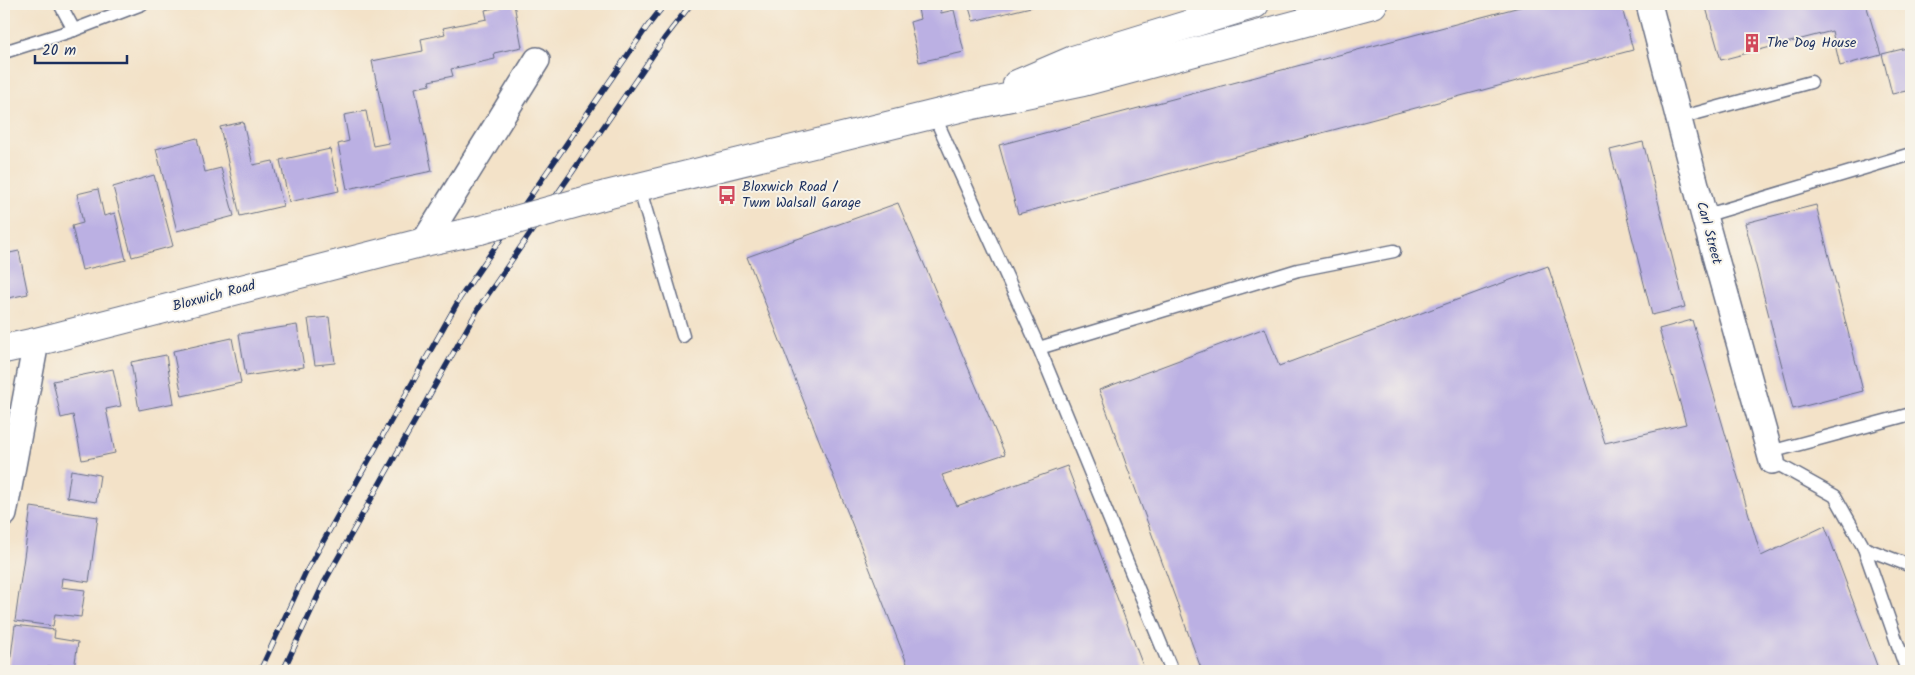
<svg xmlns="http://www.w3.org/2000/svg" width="1915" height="675" font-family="Kalam,sans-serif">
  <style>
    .building { fill: #bbb0e3 }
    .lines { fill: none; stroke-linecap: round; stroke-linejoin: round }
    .service-casing { stroke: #676e83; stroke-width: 15 }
    .minor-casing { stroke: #676e83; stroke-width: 28 }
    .secondary-casing { stroke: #676e83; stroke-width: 30 }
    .service { stroke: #fff; stroke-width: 12 }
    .minor { stroke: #fff; stroke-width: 25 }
    .secondary { stroke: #fff; stroke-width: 28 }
    .rail-casing { stroke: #1b2f5e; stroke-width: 5.5 }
    .rail { stroke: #f7f3e8; stroke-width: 4; stroke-dasharray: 11; stroke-linecap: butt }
    .secondary-bridge-casing { stroke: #676e83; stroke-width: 30; stroke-linecap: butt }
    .secondary-bridge { stroke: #fff; stroke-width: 28 }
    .labels { text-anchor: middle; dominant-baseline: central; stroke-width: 4; stroke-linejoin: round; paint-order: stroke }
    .poi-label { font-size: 14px; fill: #1b2f5e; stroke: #f7f3e8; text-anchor: start }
    .street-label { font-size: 14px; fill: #1b2f5e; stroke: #f7f3e8 }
  </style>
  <rect width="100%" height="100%" fill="#f7f3e8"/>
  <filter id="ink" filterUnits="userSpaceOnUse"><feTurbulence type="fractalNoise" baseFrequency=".02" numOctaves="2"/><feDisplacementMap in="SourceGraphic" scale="10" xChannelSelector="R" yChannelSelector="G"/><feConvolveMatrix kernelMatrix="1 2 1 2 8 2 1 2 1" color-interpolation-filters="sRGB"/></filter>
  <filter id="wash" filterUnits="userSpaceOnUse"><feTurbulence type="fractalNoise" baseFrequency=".0096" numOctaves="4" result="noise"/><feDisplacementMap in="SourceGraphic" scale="20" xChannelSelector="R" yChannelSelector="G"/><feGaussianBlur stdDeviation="1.12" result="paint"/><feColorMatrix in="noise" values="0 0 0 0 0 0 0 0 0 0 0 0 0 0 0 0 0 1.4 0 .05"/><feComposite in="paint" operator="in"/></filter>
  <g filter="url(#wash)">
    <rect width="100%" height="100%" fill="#f3e2c8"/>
    <g id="blocks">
      <!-- building -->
      <g class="building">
        <path d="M514,4L522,47L494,53L495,59L451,69L453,76L429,81L430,85L415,88L432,171L347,189L338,144L349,141L344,115L366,111L373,146L389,143L372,61L423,51L421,39L445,34L443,28L487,19L485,10Z"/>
        <path d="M917,4H940L941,13L954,10L964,52L919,62L910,22L920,19Z"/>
        <path d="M968,4H1043L973,21Z"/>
        <path d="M1531,4H1621L1633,50L1018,214L999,145Z"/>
        <path d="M1705,4H1866L1881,55L1840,66L1832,31L1721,60Z"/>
        <path d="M1911,47V90L1892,94L1882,54Z"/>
        <path d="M243,122L253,165L273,161L283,206L240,216L220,127Z"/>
        <path d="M197,138L205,172L221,168L234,216L177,231L156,149Z"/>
        <path d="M1643,142L1685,307L1652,315L1610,150Z"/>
        <path d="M330,149L339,191L289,202L280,160Z"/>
        <path d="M154,175L173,246L132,257L113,187Z"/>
        <path d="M98,189L104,216L115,213L126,260L82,270L72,226L83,223L77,194Z"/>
        <path d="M898,203L1005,454L942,475L957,506L1067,466L1145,671H910L747,257Z"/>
        <path d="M1816,205L1863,391L1793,409L1745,223Z"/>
        <path d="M4,251L5,254L19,251L28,294L4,299Z"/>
        <path d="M1548,266L1605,443L1686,424L1659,329L1692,320L1761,556L1825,526L1879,671H1202L1099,390L1265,328L1279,366Z"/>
        <path d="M329,317L335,363L315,365L308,319Z"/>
        <path d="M297,325L304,367L246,376L239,334Z"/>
        <path d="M232,338L241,383L182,396L173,351Z"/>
        <path d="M166,355L174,403L139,410L131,362Z"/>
        <path d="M113,369L121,406L106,409L115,453L82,460L73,415L61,418L53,381Z"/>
        <path d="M71,470L100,475L96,502L67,497Z"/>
        <path d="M31,507L98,517L89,582L62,578L61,587L85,590L81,617L55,614L53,626L15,621Z"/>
        <path d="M15,625L55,630L54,638L78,642L74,669L48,666L47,671H9Z"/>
      </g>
    </g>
  </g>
  <g filter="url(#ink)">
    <use href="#blocks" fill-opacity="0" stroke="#676e83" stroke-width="1"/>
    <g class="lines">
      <!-- service casing -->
      <g class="service-casing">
        <g id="service">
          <path d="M60,4L74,30"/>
          <path d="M4,52L74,30L142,4"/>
          <path d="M934,115L1039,348L1172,671"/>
          <path d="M1679,118L1811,82"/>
          <path d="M639,187L683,336"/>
          <path d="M1704,216L1911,154"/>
          <path d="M1039,348L1298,270L1394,251"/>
          <path d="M1770,452L1911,414"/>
          <path d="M1772,461L1835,496L1864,548L1907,671"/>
          <path d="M1864,548L1911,566"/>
        </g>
      </g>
      <!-- minor casing -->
      <g class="minor-casing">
        <g id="minor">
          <path d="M1649,4L1704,216L1772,461"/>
          <path d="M424,242L537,60"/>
          <path d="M4,514L36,342"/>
        </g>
      </g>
      <!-- secondary casing -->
      <g class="secondary-casing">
        <g id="secondary">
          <path d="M1017,84L1073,60L1255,4"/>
          <path d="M606,195L968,106L1083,82L1373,4"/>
          <path d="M4,349L36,342L424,242L480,230"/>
        </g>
      </g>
      <!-- service -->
      <use href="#service" class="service"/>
      <!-- minor -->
      <use href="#minor" class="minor"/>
      <!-- secondary -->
      <use href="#secondary" class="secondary"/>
      <!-- rail casing -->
      <g class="rail-casing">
        <g id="rail">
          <path d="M260,671L306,572L460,298L647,27L665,4"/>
          <path d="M283,671L325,581L478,309L664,39L691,4"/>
        </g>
      </g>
      <!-- rail -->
      <use href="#rail" class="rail"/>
      <!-- secondary-bridge casing -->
      <g class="secondary-bridge-casing">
        <path id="secondary-bridge" d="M480,230L606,195"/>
      </g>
      <!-- secondary-bridge -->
      <use href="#secondary-bridge" class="secondary-bridge"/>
    </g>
  </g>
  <!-- icons -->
  <defs>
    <g id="building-bare" transform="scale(1.5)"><path d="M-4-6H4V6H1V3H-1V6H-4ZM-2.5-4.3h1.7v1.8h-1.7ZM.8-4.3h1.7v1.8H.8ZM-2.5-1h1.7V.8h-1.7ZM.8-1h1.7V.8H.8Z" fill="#d1495b" stroke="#f7f3e8" stroke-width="2.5" paint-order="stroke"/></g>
    <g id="bus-bare" transform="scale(1.5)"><path d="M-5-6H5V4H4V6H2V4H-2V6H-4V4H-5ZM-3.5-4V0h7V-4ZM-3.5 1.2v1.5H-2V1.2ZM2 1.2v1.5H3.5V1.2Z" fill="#d1495b" stroke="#f7f3e8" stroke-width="2.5" paint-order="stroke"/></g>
  </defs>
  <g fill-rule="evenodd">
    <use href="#building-bare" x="1752" y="43"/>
    <use href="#bus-bare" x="727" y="195"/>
  </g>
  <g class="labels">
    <!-- poi labels -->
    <g class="poi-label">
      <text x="1767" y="43">The Dog House</text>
      <text x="742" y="187">Bloxwich Road /<tspan x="742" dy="16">Twm Walsall Garage</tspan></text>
    </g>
    <!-- street labels -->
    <g class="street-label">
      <text transform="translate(1709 233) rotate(75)">Carl Street</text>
      <text transform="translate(214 296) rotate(-15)">Bloxwich Road</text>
    </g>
  </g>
  <!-- margin -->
  <rect width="1915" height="675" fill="none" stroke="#f7f3e8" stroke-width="20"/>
  <!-- scale -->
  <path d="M35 55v8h92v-8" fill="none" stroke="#1b2f5e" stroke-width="2.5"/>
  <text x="42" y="55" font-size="15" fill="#1b2f5e" stroke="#f7f3e8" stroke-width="4" paint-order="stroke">20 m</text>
</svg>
